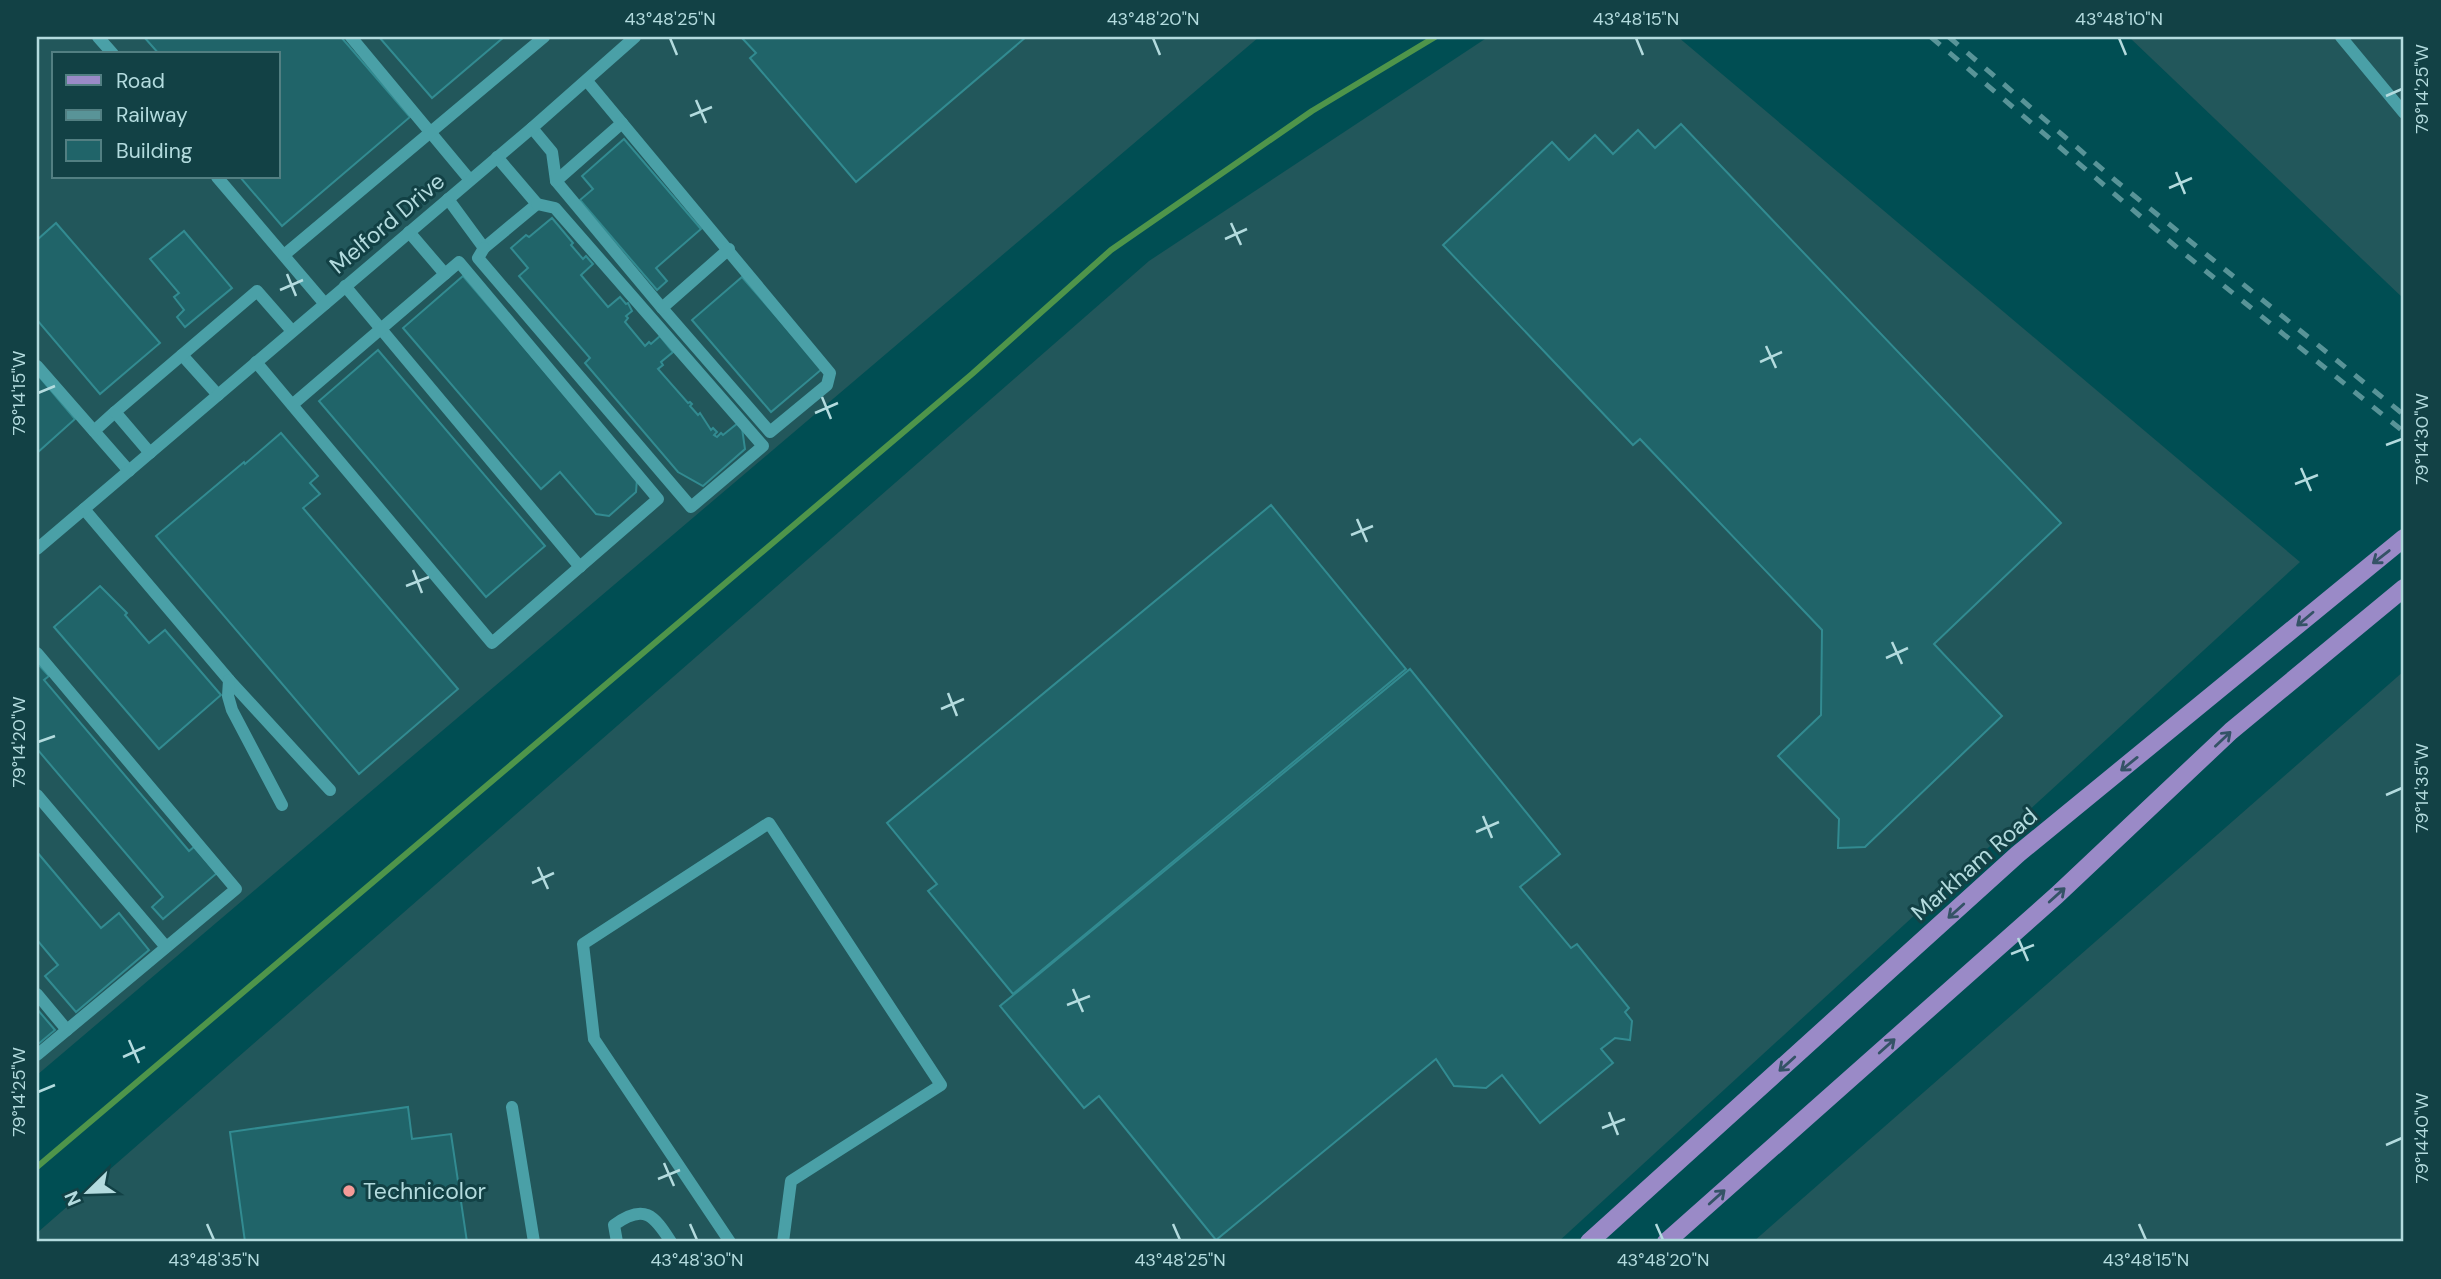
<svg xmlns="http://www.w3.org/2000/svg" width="2441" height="1279" font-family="'DM Sans',sans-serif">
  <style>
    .built { fill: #22575b; fill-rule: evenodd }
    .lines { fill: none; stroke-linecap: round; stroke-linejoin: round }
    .stream { stroke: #4f954a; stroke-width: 6 }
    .building { fill: #206469; stroke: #328b91; stroke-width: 2 }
    .minor { stroke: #4aa0a7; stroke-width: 12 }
    .major { stroke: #9a8ac7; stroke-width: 18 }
    .rail { stroke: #599498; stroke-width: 5; stroke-dasharray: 12 12; stroke-linecap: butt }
    .oneway { stroke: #345366 }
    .ticks { fill: none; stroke: #b3dbde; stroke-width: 2.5 }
    .poi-dot { fill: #f59b98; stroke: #124145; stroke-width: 2.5 }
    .labels { text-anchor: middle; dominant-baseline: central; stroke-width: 6; stroke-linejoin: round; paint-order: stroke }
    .street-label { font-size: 23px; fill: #b3dbde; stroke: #124145 }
    .poi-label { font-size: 23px; fill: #b3dbde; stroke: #124145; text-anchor: start }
    .neatline { fill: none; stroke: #b3dbde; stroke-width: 2.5 }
    .ticks-label { font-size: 18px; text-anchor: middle; fill: #b3dbde }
  </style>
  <rect width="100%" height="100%" fill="#004e53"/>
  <!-- built -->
  <g class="built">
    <path d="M37,37H1259L37,1075ZM54,54H278V177H54Z"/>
    <path d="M1488,37H1678L2300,562L1558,1242H37V1233L1149,261Z"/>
    <path d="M2129,37H2404V299Z"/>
    <path d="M2404,671V1242H1753Z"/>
  </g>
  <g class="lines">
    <!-- stream -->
    <path class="stream" d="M37,1167L972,374L1111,250L1312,111L1435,37"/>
  </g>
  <!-- building -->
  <g class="building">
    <path d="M144,37H341L410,117L282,226L240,177H278V54H159Z"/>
    <path d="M379,37H504L432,98Z"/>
    <path d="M741,37H1026L856,182L750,58L756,53Z"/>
    <path d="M1681,124L2061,523L1934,644L2002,716L1865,847L1838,848L1839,819L1778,756L1821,715L1822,630L1640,439L1633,445L1443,245L1552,142L1569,160L1595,135L1613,154L1638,130L1655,148Z"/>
    <path d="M624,139L701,229L656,268L667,281L657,290L580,200L593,189L582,176Z"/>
    <path d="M552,218L573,243L571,245L583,259L586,256L593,264L581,275L608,307L620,297L626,304L628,303L632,311L626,316L628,318L625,322L645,346L649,342L651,344L660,336L673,352L661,362L663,365L658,369L688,403L690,402L692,404L690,406L698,415L700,413L711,430L713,428L717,432L714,435L717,437L721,433L723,435L738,423L742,428L745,449L703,486L678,472L585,363L590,358L519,276L528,268L511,248L526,235L529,237Z"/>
    <path d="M56,223L160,343L100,394L37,320V240Z"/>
    <path d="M184,231L232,288L185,327L177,317L184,310L174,297L179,293L150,259Z"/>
    <path d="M463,276L637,479L636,492L609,516L596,514L560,472L541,489L403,328Z"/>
    <path d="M742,277L822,369L771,412L692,320Z"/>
    <path d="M378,350L545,546L486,597L319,401Z"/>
    <path d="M37,374L75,419L37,453Z"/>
    <path d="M281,433L318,476L310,483L320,494L303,508L458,689L359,774L156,536L244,462L245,464Z"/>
    <path d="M1271,505L1406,669L1013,994L928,891L937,884L887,823Z"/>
    <path d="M100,586L127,613L125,615L149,643L165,630L221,695L159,749L54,627Z"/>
    <path d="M37,663L49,676L44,680L189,851L194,847L217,873L163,919L152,907L163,897L37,749Z"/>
    <path d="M1410,669L1560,854L1520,887L1571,948L1577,944L1629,1008L1625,1012L1632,1021L1630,1040L1615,1038L1601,1049L1613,1063L1540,1123L1502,1075L1486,1088L1454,1086L1436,1059L1216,1240L1099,1096L1084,1108L1000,1006Z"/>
    <path d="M37,852L101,928L119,913L149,950L76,1012L45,976L58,965L37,940Z"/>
    <path d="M37,1009L55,1030L37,1045Z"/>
    <path d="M408,1107L412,1139L451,1134L467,1242H245L230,1132Z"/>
  </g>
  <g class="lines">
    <!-- minor -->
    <g class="minor">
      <path d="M98,37L113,54"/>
      <path d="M351,37L470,180"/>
      <path d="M2341,37L2404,113"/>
      <path d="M532,128L552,152L556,181L662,308L770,432L827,385L830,373L587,81"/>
      <path d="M217,177L325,304"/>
      <path d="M556,181L622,123"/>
      <path d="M448,199L484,248L537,204L497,157"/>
      <path d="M409,232L445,274"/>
      <path d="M484,248L478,258L691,507L763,446L555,208L537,204"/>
      <path d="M284,255L544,37"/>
      <path d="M345,286L580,567"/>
      <path d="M662,308L729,249"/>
      <path d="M182,355L218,395"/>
      <path d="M256,362L492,643L658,499L459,262L292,405"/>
      <path d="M37,366L129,471"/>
      <path d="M94,431L115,412"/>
      <path d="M150,453L115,412L257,291L292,331"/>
      <path d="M84,509L229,680L330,790"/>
      <path d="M37,549L532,128L635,37"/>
      <path d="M37,653L236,889L37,1055"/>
      <path d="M229,680L228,696L232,710L282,805"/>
      <path d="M37,795L166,947"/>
      <path d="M37,994L67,1030"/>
      <path d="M512,1107L534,1242"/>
      <path d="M617,1242L614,1225C644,1203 654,1215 671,1242"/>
      <path d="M730,1242L594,1039L583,944L769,823L941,1085L791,1181L783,1242"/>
    </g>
    <!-- major -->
    <g class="major">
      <path d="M1589,1242L2018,854L2404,538"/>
      <path d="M1666,1242L2057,895L2231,731L2404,588"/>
    </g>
    <!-- rail -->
    <g class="rail">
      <path d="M1931,37L2181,251L2404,432"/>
      <path d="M1949,37L2116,181L2404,415"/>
    </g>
  </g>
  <!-- one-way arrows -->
  <defs><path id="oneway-shaft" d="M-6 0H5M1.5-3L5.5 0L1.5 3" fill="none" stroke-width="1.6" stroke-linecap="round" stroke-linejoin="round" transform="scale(1.75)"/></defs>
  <g class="oneway">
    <use href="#oneway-shaft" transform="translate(2381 557) rotate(142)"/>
    <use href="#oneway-shaft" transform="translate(2305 619) rotate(140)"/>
    <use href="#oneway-shaft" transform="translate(2223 739) rotate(-43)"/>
    <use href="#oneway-shaft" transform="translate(2129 764) rotate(141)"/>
    <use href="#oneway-shaft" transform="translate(2057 895) rotate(-42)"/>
    <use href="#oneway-shaft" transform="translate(1956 911) rotate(138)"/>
    <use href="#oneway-shaft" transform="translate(1887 1046) rotate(-42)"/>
    <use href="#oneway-shaft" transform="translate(1787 1064) rotate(138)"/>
    <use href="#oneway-shaft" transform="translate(1717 1197) rotate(-42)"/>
  </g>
  <!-- ticks -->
  <path class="ticks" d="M670,38L677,55M1153,38L1160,55M1636,38L1643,55M2119,38L2126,55M2386,96L2402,89M696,100L706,123M690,116L712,107M2176,172L2185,194M2169,188L2192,178M1231,223L1241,245M1225,239L1247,229M287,274L296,296M280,290L303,280M1766,346L1776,368M1760,362L1782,352M38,393L55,386M822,397L831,419M815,413L838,403M2386,445L2402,439M2301,468L2311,491M2295,484L2318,475M1357,519L1367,542M1351,535L1373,526M413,570L422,593M406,586L429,577M1892,642L1902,664M1886,658L1908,648M948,693L957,716M941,709L964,699M38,742L55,736M2386,795L2402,788M1483,816L1492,838M1476,832L1499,822M538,867L548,889M532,883L554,873M2018,938L2028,961M2011,954L2034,945M1073,989L1083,1012M1067,1005L1090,996M129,1040L139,1063M123,1057L145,1047M38,1092L55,1085M1609,1112L1618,1135M1602,1128L1625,1119M2386,1145L2402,1138M664,1163L674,1186M658,1179L680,1170M207,1224L214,1240M690,1224L697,1240M1173,1224L1180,1240M1656,1224L1663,1240M2139,1224L2146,1240"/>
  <!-- markers -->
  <circle class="poi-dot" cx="349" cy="1191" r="7"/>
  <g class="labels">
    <!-- street labels -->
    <g class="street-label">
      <text transform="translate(387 223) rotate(-40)">Melford Drive</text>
      <text transform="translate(1974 864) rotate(-41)">Markham Road</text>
    </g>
    <!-- poi labels -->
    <g class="poi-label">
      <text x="363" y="1191">Technicolor</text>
    </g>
  </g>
  <!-- border -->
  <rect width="2441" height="1279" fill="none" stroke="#124145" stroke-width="77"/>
  <!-- legend -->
  <rect x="52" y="52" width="228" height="126" fill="#124145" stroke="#527f82" stroke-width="2"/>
  <rect x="66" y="75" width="35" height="10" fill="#9a8ac7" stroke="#527f82" stroke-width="2"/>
  <text x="116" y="88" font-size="21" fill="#b3dbde">Road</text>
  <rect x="66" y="110" width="35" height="10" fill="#599498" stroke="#527f82" stroke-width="2"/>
  <text x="116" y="122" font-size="21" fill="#b3dbde">Railway</text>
  <rect x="66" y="140" width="35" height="21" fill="#206469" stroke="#527f82" stroke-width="2"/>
  <text x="116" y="158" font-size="21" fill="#b3dbde">Building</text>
  <!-- north arrow -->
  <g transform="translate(88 1192) rotate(247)" stroke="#124145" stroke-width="5" paint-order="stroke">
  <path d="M0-5L12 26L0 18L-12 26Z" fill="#b3dbde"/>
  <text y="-10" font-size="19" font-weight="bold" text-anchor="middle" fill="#b3dbde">N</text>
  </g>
  <rect x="38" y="38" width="2364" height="1202" class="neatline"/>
  <g class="ticks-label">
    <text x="670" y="25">43°48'25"N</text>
    <text x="1153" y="25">43°48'20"N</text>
    <text x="1636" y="25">43°48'15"N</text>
    <text x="2119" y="25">43°48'10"N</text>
    <text transform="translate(2422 89) rotate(-90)" y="6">79°14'25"W</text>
    <text transform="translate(19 393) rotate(-90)" y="6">79°14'15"W</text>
    <text transform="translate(2422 439) rotate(-90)" y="6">79°14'30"W</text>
    <text transform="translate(19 742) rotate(-90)" y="6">79°14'20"W</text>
    <text transform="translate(2422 788) rotate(-90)" y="6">79°14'35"W</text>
    <text transform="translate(19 1092) rotate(-90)" y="6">79°14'25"W</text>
    <text transform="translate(2422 1138) rotate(-90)" y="6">79°14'40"W</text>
    <text x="214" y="1266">43°48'35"N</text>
    <text x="697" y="1266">43°48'30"N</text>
    <text x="1180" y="1266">43°48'25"N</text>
    <text x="1663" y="1266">43°48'20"N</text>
    <text x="2146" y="1266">43°48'15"N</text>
  </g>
</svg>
